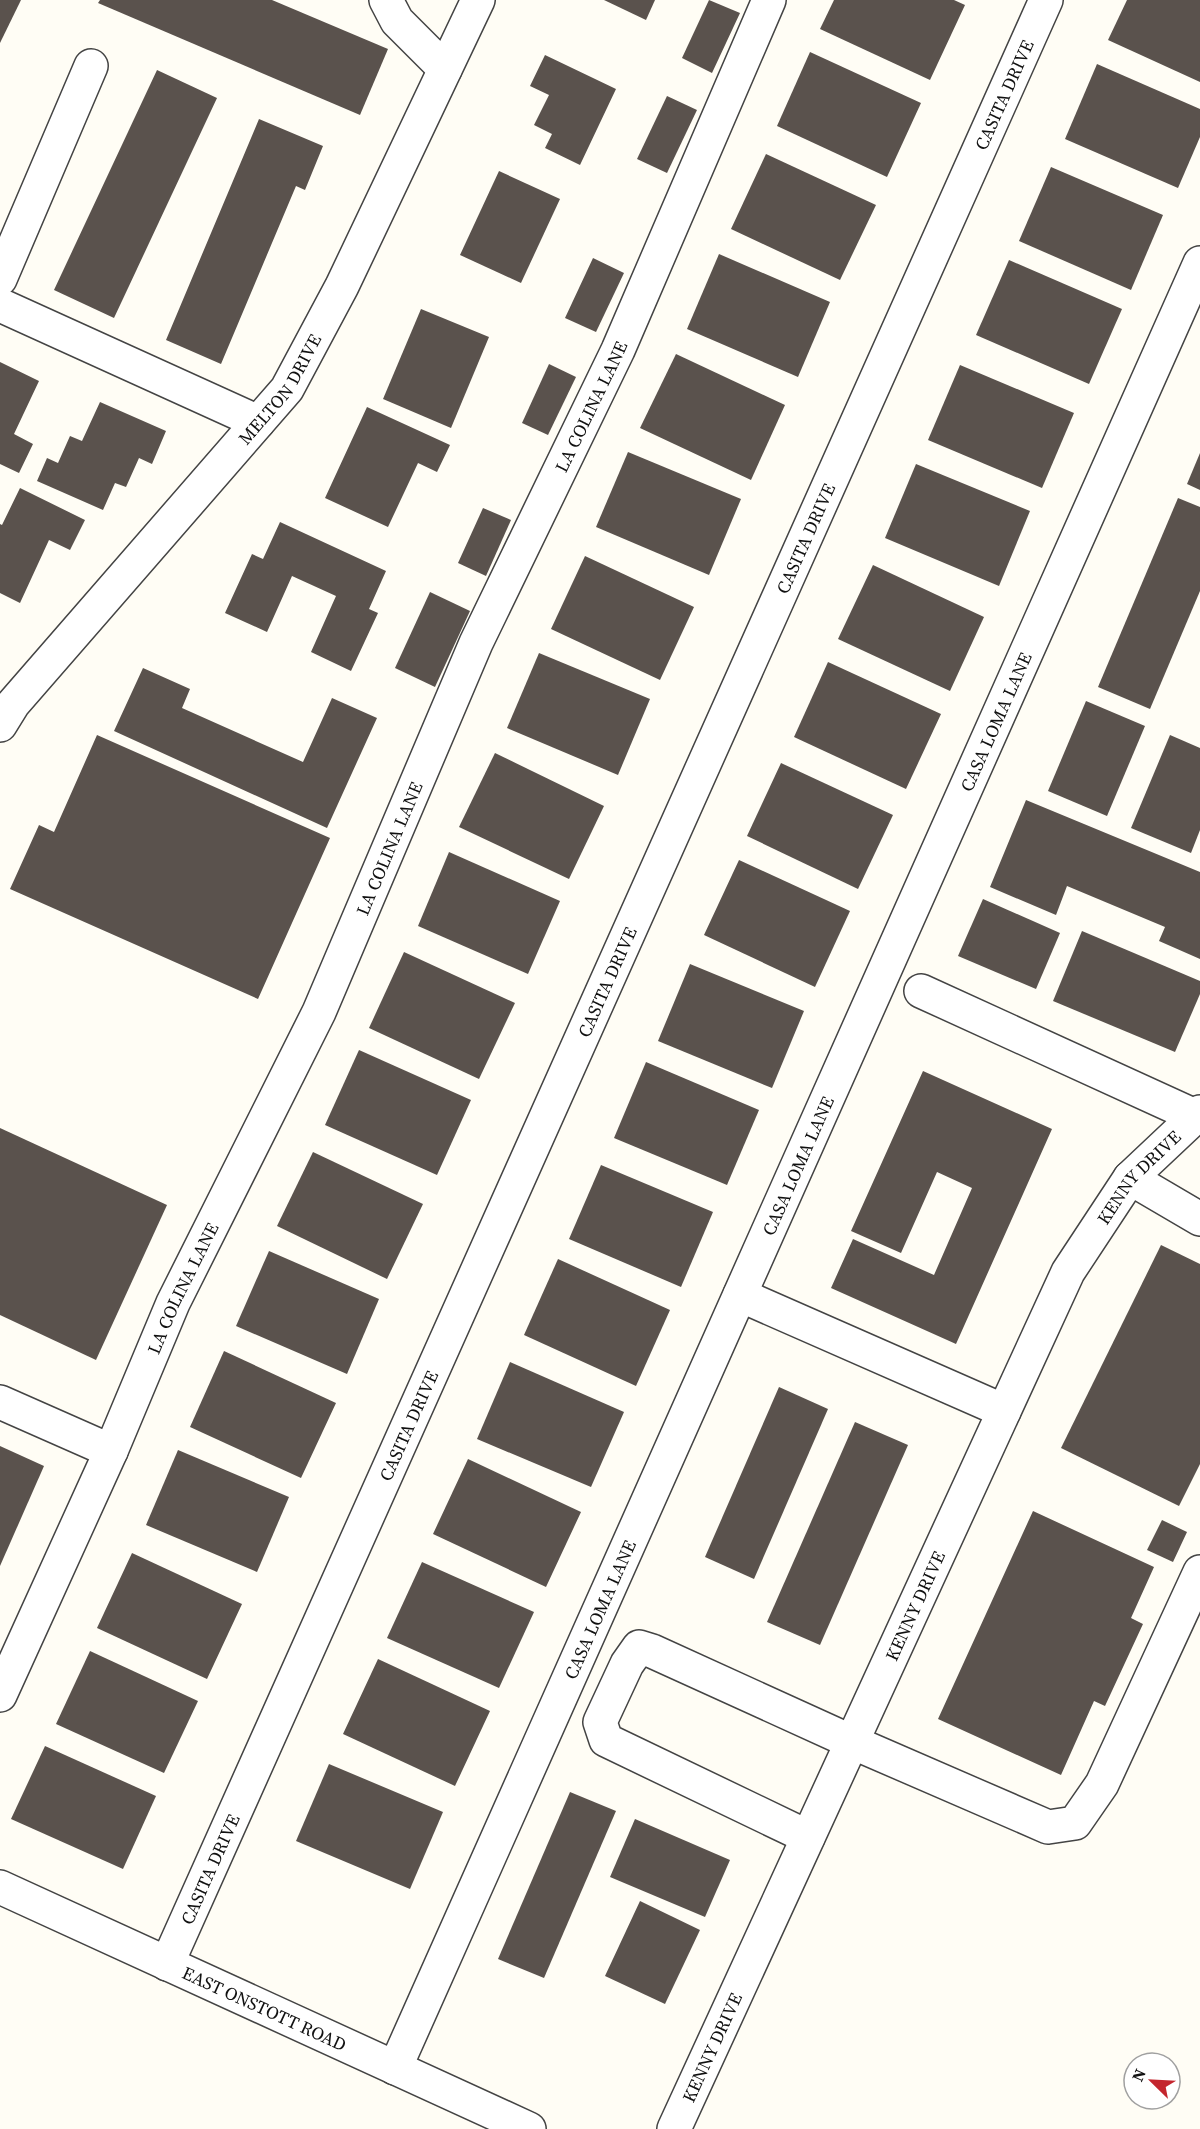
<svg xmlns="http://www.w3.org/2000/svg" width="1200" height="2129" font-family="'Source Serif 4',serif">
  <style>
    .building { fill: #5a524d }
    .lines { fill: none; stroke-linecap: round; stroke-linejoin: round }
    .minor-casing { stroke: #444; stroke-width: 36 }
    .minor { stroke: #fff; stroke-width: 33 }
    .labels { text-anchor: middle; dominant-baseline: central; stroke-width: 6; stroke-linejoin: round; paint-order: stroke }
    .street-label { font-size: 18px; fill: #111; stroke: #fff }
  </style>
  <rect width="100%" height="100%" fill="#fffdf5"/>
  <!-- building -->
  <g class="building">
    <path d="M0,0H21L0,43Z"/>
    <path d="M100,0H272L388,49L360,115L98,3Z"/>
    <path d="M604,0H655L646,20Z"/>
    <path d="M709,0L740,13L712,73L682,58Z"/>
    <path d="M834,0H954L965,5L930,80L820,29Z"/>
    <path d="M1127,0H1200V82L1108,40Z"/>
    <path d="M810,52L921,103L887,177L777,126Z"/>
    <path d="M545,55L616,89L580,165L545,148L552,134L534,125L549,95L530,86Z"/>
    <path d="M1097,64L1200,109V137L1178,188L1065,139Z"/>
    <path d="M157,70L217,98L114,318L54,290Z"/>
    <path d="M667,96L697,110L667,173L637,159Z"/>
    <path d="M259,119L323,146L305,190L296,186L221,364L166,340Z"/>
    <path d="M766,154L876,205L840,280L731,229Z"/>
    <path d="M1051,167L1163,215L1131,290L1019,241Z"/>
    <path d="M499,171L560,199L521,283L460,255Z"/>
    <path d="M719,254L830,302L798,377L687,329Z"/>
    <path d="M593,258L624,273L596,332L565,318Z"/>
    <path d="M1009,260L1122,309L1089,384L976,335Z"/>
    <path d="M421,309L489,337L451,428L383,399Z"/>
    <path d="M676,354L785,405L751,480L640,428Z"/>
    <path d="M0,362L39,381L14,434L33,444L19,473L0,464Z"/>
    <path d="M549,364L576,377L548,435L522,423Z"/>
    <path d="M960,365L1074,413L1042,488L928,440Z"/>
    <path d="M100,402L166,431L152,464L139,458L126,487L115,483L103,510L37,481L47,458L58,463L70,436L82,441Z"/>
    <path d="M367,407L450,445L437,472L418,463L388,527L325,498Z"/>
    <path d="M628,452L741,499L709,575L596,527Z"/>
    <path d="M1200,453V490L1187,484Z"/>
    <path d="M916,464L1030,511L999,586L885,538Z"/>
    <path d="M20,488L85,520L70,550L49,540L20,603L0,593V524L2,525Z"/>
    <path d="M1178,498L1200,507V591L1150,709L1098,687Z"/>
    <path d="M483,508L511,520L486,576L458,563Z"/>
    <path d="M280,522L386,571L369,609L378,613L351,671L311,652L336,596L292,576L267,632L225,613L252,554L263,559Z"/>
    <path d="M585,556L694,607L660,680L551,629Z"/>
    <path d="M873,565L984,617L950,691L838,639Z"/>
    <path d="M430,592L470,611L435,687L395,668Z"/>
    <path d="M539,653L650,699L618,775L507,728Z"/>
    <path d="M828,662L941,714L906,789L794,737Z"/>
    <path d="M143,668L190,689L182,708L303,762L332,698L377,718L327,828L114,731Z"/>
    <path d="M1086,701L1145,726L1107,816L1048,791Z"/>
    <path d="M97,735L330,838L258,999L10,889L39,825L54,832Z"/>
    <path d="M1170,735L1200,748V830L1191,853L1131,828Z"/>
    <path d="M495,753L604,806L569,879L459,827Z"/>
    <path d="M781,763L893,815L858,889L747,836Z"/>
    <path d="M1026,800L1200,872V959L1159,941L1165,927L1067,886L1056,915L990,887Z"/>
    <path d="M449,852L560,901L528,974L418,926Z"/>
    <path d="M739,860L850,911L815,987L704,935Z"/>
    <path d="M983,899L1060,933L1036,989L958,956Z"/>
    <path d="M1082,931L1200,981V994L1175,1052L1053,1001Z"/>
    <path d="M404,952L515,1003L479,1079L369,1028Z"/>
    <path d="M690,964L804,1011L772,1088L658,1041Z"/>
    <path d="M359,1050L471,1100L437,1175L325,1125Z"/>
    <path d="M646,1062L759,1110L727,1185L614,1138Z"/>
    <path d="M923,1071L1052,1129L956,1344L831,1288L853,1239L934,1275L972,1188L937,1172L901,1253L851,1231Z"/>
    <path d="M0,1128L167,1205L96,1360L0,1315Z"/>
    <path d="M313,1152L423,1204L387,1279L277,1226Z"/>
    <path d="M601,1165L713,1212L681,1287L569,1239Z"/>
    <path d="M1161,1245L1200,1264V1464L1179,1506L1061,1448Z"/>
    <path d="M269,1251L379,1299L347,1374L236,1326Z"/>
    <path d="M558,1259L670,1310L636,1386L524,1335Z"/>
    <path d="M224,1351L336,1403L301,1478L190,1427Z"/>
    <path d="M510,1362L624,1412L591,1487L477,1439Z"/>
    <path d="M779,1387L828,1409L754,1579L705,1557Z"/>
    <path d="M855,1422L908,1445L820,1645L767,1622Z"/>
    <path d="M0,1446L44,1466L0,1566Z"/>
    <path d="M178,1450L289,1497L257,1572L146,1525Z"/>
    <path d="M468,1459L581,1512L546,1587L433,1534Z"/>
    <path d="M1033,1511L1154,1567L1131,1618L1143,1624L1105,1706L1094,1701L1061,1775L938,1719Z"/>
    <path d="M1162,1520L1187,1532L1173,1562L1147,1550Z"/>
    <path d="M132,1553L242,1604L207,1679L97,1628Z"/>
    <path d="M422,1562L534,1612L499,1688L387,1638Z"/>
    <path d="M90,1651L198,1701L164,1773L56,1724Z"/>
    <path d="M378,1659L490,1711L455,1786L343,1734Z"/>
    <path d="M45,1746L156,1796L123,1869L11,1819Z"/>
    <path d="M329,1764L443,1812L410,1889L296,1841Z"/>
    <path d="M570,1792L616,1811L544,1978L498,1959Z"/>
    <path d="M635,1819L730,1860L705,1917L610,1877Z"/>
    <path d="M640,1901L700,1930L665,2004L605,1976Z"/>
  </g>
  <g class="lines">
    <!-- minor casing -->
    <g class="minor-casing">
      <g id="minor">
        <path d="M386,0L397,21L445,69"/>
        <path d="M0,279L91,66"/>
        <path d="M0,305L258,422"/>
        <path id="s1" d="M0,725L13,704L287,389L342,286L478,0"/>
        <path d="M921,991L1195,1116"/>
        <path d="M1130,1178L1200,1219"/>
        <path d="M740,1295L1004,1411"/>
        <path d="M0,1402L111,1451"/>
        <path id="s2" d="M0,1695L111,1451L173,1303L319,1012L476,643L618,350L769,0"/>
        <path d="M808,1837L606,1740L600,1722L627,1664L639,1647L652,1651L852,1742L1048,1827L1075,1823L1102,1784L1200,1572"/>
        <path id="s3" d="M0,1887L529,2129"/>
        <path id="s4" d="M167,1964L1046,0"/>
        <path id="s5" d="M395,2068L1200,263"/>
        <path id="s6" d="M674,2129L1068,1272L1130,1178L1200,1112"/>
      </g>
    </g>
    <!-- minor -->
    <use href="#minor" class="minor"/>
  </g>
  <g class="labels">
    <!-- street labels -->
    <g class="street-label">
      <text stroke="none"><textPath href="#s4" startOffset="2048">CASITA DRIVE</textPath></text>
      <text stroke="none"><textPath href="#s1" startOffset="438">MELTON DRIVE</textPath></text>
      <text stroke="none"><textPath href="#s2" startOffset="1418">LA COLINA LANE</textPath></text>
      <text stroke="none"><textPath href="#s4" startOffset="1562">CASITA DRIVE</textPath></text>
      <text stroke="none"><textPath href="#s5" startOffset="1474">CASA LOMA LANE</textPath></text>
      <text stroke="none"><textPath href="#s2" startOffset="932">LA COLINA LANE</textPath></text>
      <text stroke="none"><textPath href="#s4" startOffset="1076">CASITA DRIVE</textPath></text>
      <text stroke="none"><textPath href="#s5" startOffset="988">CASA LOMA LANE</textPath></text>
      <text stroke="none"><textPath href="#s6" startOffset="1062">KENNY DRIVE</textPath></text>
      <text stroke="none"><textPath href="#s2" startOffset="446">LA COLINA LANE</textPath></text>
      <text stroke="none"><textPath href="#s4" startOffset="590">CASITA DRIVE</textPath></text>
      <text stroke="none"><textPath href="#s6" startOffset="576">KENNY DRIVE</textPath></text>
      <text stroke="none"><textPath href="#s5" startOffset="502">CASA LOMA LANE</textPath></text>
      <text stroke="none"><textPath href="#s4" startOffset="104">CASITA DRIVE</textPath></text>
      <text stroke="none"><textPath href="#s3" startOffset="291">EAST ONSTOTT ROAD</textPath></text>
      <text stroke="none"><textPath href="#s6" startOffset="90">KENNY DRIVE</textPath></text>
    </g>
  </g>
  <!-- north arrow -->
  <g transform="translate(1152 2081) rotate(294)"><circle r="28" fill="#ffffff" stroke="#a0a0a0" stroke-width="1.5"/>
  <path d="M0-4.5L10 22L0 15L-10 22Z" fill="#c4262e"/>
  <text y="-9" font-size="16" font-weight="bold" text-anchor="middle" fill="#111111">N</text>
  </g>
</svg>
